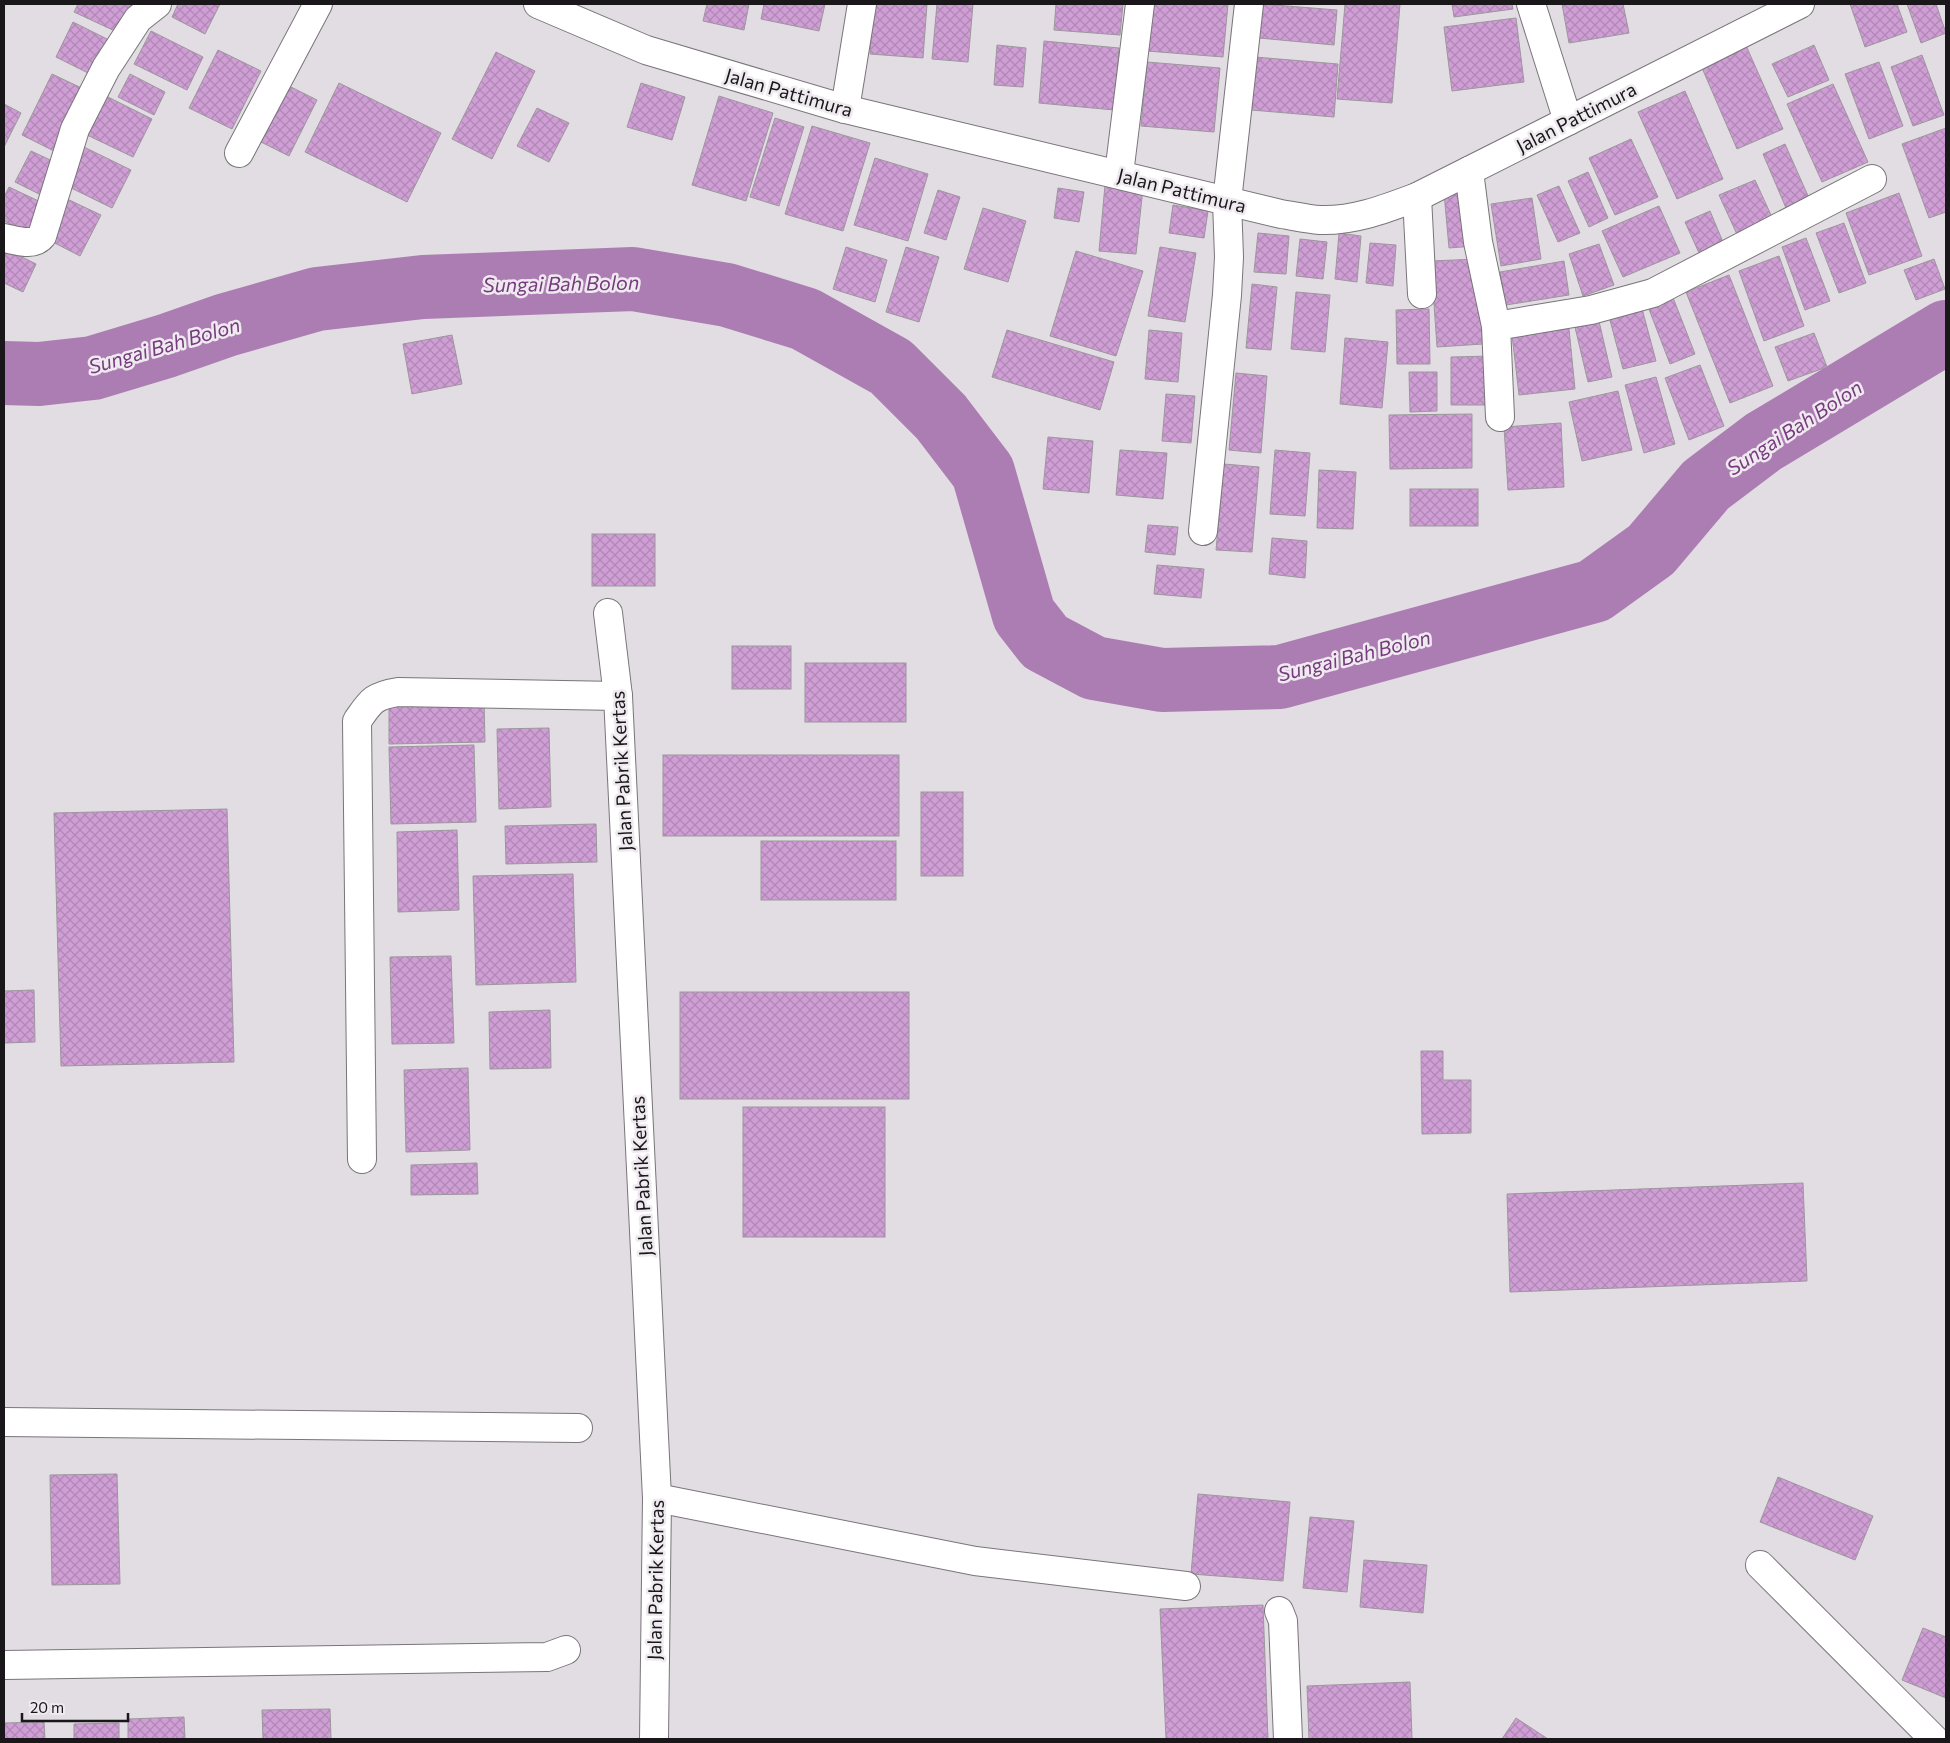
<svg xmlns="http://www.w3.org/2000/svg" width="1950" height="1743" font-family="Commissioner,sans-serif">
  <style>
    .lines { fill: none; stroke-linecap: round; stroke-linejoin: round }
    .river { stroke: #ac7db2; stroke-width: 64 }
    .building { fill: url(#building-cross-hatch); stroke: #9c979c }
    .minor-casing { stroke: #79757a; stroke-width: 30 }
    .minor { stroke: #fff; stroke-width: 28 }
    .labels { text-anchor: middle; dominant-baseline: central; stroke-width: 5; stroke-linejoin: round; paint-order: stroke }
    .street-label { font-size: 19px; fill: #191719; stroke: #efeaef }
    .water-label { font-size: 20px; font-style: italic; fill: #763b7e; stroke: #efeaef }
  </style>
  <defs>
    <pattern id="building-cross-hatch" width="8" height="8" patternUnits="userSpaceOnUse" patternTransform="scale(1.25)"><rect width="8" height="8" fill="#cf9ed5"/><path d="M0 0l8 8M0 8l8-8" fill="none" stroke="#b187b6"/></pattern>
  </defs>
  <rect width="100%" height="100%" fill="#e1dde2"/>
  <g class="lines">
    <!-- river -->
    <path class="river" d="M4,373L39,374L93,368L166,346L226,325L317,299L423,287L633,279L727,295L805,319L891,367L941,417L983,472L1024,615L1045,642L1094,668L1162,680L1280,677L1594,591L1651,550L1706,485L1763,442L1946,332"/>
  </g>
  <!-- building -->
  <g class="building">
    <path d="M78,4H131L117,32L74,12Z"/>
    <path d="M178,4H220L205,34L172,17Z"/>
    <path d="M707,4H749L744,30L703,21Z"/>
    <path d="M764,4H825L819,31L761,19Z"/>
    <path d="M874,4H927L923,58L870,54Z"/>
    <path d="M937,4H973L968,62L932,59Z"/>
    <path d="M1056,4H1123L1120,35L1054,30Z"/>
    <path d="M1151,4H1228L1223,57L1147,51Z"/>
    <path d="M1262,4L1337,10L1334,45L1259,38Z"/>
    <path d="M1345,4H1400L1392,103L1337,99Z"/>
    <path d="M1452,4H1512L1513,9L1454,17Z"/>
    <path d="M1562,4H1623L1629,33L1569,43Z"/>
    <path d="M1850,4H1897L1907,32L1865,47Z"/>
    <path d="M1907,4H1936L1946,33L1921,43Z"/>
    <path d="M1516,18L1524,82L1452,91L1444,27Z"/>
    <path d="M73,22L111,41L94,76L56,57Z"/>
    <path d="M151,31L203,57L187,90L134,64Z"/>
    <path d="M1044,41L1119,48L1114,110L1039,103Z"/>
    <path d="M1744,41L1783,129L1737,149L1699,61Z"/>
    <path d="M997,45L1026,48L1023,87L994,85Z"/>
    <path d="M1814,45L1829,80L1788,97L1772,64Z"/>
    <path d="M218,50L261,71L232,129L189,108Z"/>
    <path d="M496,52L535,71L492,159L452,139Z"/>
    <path d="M1922,55L1944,115L1913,126L1891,67Z"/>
    <path d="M1255,57L1338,64L1334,117L1251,110Z"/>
    <path d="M1147,62L1220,68L1214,132L1141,126Z"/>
    <path d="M1879,62L1903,126L1869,139L1845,74Z"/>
    <path d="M52,74L90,92L60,154L22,135Z"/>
    <path d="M130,74L165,92L154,115L118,97Z"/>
    <path d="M283,83L317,100L289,156L255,139Z"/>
    <path d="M339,83L441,133L407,202L305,152Z"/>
    <path d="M641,83L685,97L672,140L627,127Z"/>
    <path d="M1833,84L1868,162L1822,182L1787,104Z"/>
    <path d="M1685,91L1723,179L1677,199L1638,112Z"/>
    <path d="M106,96L152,119L133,157L87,135Z"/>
    <path d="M719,96L773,113L746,201L692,185Z"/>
    <path d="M4,104L21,113L4,147Z"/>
    <path d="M537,108L569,123L549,162L517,146Z"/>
    <path d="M775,118L804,127L779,206L750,197Z"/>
    <path d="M812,126L870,143L843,231L785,214Z"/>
    <path d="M1946,128V212L1929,218L1902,144Z"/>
    <path d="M1631,139L1658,197L1615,215L1589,158Z"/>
    <path d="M1785,144L1809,198L1786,208L1763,154Z"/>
    <path d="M84,147L131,170L112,208L65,185Z"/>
    <path d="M31,151L61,165L45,197L15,182Z"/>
    <path d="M875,158L928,174L908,241L854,225Z"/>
    <path d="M1588,172L1608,218L1589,227L1568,181Z"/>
    <path d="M1755,180L1776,226L1740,241L1719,195Z"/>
    <path d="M1105,185L1143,188L1136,254L1099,251Z"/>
    <path d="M1559,186L1580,233L1558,242L1537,195Z"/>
    <path d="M9,187L47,205L32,234L4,221V197Z"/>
    <path d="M1058,188L1084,192L1079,222L1054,218Z"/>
    <path d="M938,190L960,197L946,240L924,233Z"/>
    <path d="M1469,191L1474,246L1449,248L1444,193Z"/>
    <path d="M1899,193L1922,256L1869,275L1846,213Z"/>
    <path d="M65,198L101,215L80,256L45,238Z"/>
    <path d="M1532,198L1541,259L1501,266L1491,204Z"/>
    <path d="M1173,205L1208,211L1204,238L1169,233Z"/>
    <path d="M1659,206L1680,253L1623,277L1602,231Z"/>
    <path d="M983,208L1026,221L1008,282L964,269Z"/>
    <path d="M1710,211L1723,242L1699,253L1685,222Z"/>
    <path d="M1844,223L1866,283L1839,293L1816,233Z"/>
    <path d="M1258,233L1289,236L1286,274L1254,272Z"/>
    <path d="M1339,233L1361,236L1357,282L1335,279Z"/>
    <path d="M1806,238L1830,301L1805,310L1782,247Z"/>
    <path d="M1300,239L1327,242L1323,279L1296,276Z"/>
    <path d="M1370,243L1396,245L1393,286L1366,283Z"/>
    <path d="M1599,244L1614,285L1583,296L1569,254Z"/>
    <path d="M846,247L887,260L875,302L833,289Z"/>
    <path d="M906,247L939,257L919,322L886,312Z"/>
    <path d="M1160,247L1196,253L1185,322L1148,316Z"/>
    <path d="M4,248L36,264L23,292L4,283Z"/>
    <path d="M1076,251L1143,271L1116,356L1050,336Z"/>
    <path d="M1779,256L1804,326L1764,341L1739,271Z"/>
    <path d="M1477,259L1483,344L1437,347L1431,261Z"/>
    <path d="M1934,259L1945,289L1916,300L1904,270Z"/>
    <path d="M1564,261L1569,295L1506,305L1500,272Z"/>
    <path d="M1729,275L1773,386L1730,403L1686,292Z"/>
    <path d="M1252,284L1277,287L1271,350L1246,348Z"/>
    <path d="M1296,292L1330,295L1325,352L1291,349Z"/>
    <path d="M1672,295L1695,354L1670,364L1647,304Z"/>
    <path d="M1640,301L1656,361L1623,369L1607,309Z"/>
    <path d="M1429,309L1430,364H1397L1396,310Z"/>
    <path d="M1598,317L1612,377L1588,382L1574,323Z"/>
    <path d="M1569,329L1575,389L1519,395L1512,335Z"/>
    <path d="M1007,330L1114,362L1100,410L992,377Z"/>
    <path d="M1149,330L1182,333L1178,382L1145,379Z"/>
    <path d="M1814,333L1827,367L1788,381L1775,347Z"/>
    <path d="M452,335L462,384L412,394L403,344Z"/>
    <path d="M1345,338L1388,342L1382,408L1340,404Z"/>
    <path d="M1492,356V405H1451V357Z"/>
    <path d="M1700,365L1724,426L1689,440L1665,378Z"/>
    <path d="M1409,372H1437V411L1410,412Z"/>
    <path d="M1236,373L1267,376L1261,453L1229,450Z"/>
    <path d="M1656,377L1675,444L1644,453L1625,385Z"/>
    <path d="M1618,391L1632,450L1582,461L1569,402Z"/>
    <path d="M1166,394L1195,396L1191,443L1162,441Z"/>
    <path d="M1472,414V468L1390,469L1389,415Z"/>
    <path d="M1561,423L1564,487L1508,490L1504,427Z"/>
    <path d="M1048,437L1093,441L1089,493L1043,489Z"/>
    <path d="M1120,450L1167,453L1163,499L1116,495Z"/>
    <path d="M1275,450L1310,453L1305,516L1270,514Z"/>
    <path d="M1224,464L1259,467L1252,552L1216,550Z"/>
    <path d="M1319,470L1356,472L1353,529L1317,528Z"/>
    <rect x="1410" y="489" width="68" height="37"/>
    <path d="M1148,525L1178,527L1175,555L1145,552Z"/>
    <rect x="592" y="534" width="63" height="52"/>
    <path d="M1272,538L1307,541L1305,578L1269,574Z"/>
    <path d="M1157,565L1204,569L1201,598L1154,594Z"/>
    <rect x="732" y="646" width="59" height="43"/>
    <rect x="805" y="663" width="101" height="59"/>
    <path d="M484,701L485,742L389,744V704Z"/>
    <path d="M549,728L551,807L499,809L497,729Z"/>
    <path d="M474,745L476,822L391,824L389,747Z"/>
    <rect x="663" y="755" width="236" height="81"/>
    <rect x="921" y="792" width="42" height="84"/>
    <path d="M227,809L234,1062L61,1066L54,813Z"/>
    <path d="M596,824L597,862L506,864L505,826Z"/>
    <path d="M457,830L459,910L398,912L397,832Z"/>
    <rect x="761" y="841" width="135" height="59"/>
    <path d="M573,874L576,982L476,985L473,876Z"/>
    <path d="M451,956L454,1043L392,1044L390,957Z"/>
    <path d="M34,990L35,1042L4,1043V991Z"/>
    <rect x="680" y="992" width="229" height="107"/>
    <path d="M550,1010L551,1068L490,1069L489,1012Z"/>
    <path d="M1421,1051H1443V1080H1471V1133L1422,1134Z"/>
    <path d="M468,1068L470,1150L406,1152L404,1070Z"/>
    <rect x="743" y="1107" width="142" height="130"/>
    <path d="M477,1163L478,1194L411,1195V1165Z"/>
    <path d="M1803,1183L1807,1281L1510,1292L1507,1194Z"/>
    <path d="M117,1474L120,1584L52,1585L50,1475Z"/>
    <path d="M1778,1477L1873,1516L1855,1560L1760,1522Z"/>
    <path d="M1198,1494L1290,1502L1283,1581L1191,1574Z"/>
    <path d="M1310,1517L1354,1521L1347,1592L1303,1588Z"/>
    <path d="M1364,1560L1427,1565L1423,1613L1360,1607Z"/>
    <path d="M1263,1605L1268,1739H1166L1160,1609Z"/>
    <path d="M1923,1628L1946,1637V1698L1902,1680Z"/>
    <path d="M1410,1682L1412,1739H1309L1307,1686Z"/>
    <path d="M330,1709L331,1739H263L262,1710Z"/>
    <path d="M184,1717L185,1739H128V1719Z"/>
    <path d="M1516,1718L1548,1739H1502Z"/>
    <path d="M44,1722L45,1739H4V1723Z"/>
    <path d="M119,1723V1739H74V1724Z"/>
  </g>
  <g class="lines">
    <!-- minor casing -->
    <g class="minor-casing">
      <g id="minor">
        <path d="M538,4L646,50L845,109L1281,214C1294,216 1307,219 1320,220C1354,221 1385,209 1417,197L1800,4"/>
        <path d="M1531,4L1568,121"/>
        <path d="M845,109L862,4"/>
        <path d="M239,153L318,4"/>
        <path d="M1469,171L1478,242L1496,326L1500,417"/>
        <path d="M1119,174L1140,4"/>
        <path d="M1417,197L1422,294"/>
        <path d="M4,238C16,240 33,247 42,236L75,129L106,68L138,19L157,4"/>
        <path d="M1496,326L1591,310L1653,293L1872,179"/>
        <path d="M1203,531L1227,295L1229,257L1227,201L1249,4"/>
        <path d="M608,613L618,696L657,1498L654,1739"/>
        <path d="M362,1159L357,721C371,701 373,696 398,692L618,696"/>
        <path d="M4,1422L578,1428"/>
        <path d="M657,1498L975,1561L1186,1586"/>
        <path d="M1760,1565L1934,1739"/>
        <path d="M1279,1611L1283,1621L1288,1739"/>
        <path d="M4,1665L547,1657L566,1650"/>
      </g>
    </g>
    <!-- minor -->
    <use href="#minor" class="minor"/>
  </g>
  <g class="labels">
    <!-- street labels -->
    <g class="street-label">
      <text transform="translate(789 92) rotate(16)">Jalan Pattimura</text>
      <text transform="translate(1576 117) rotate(-27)">Jalan Pattimura</text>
      <text transform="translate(1182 190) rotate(14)">Jalan Pattimura</text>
      <text transform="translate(621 771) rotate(-93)">Jalan Pabrik Kertas</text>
      <text transform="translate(641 1176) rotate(-93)">Jalan Pabrik Kertas</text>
      <text transform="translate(655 1580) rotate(-89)">Jalan Pabrik Kertas</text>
    </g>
    <!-- water labels -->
    <g class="water-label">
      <text transform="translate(561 283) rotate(-1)">Sungai Bah Bolon</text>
      <text transform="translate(164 345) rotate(-16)">Sungai Bah Bolon</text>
      <text transform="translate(1794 427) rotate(-33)">Sungai Bah Bolon</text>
      <text transform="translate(1354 655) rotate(-14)">Sungai Bah Bolon</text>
    </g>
  </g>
  <!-- border -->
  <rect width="1950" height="1743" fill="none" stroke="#191719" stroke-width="10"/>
  <!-- scale -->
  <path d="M22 1713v8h106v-8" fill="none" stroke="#191719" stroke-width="2.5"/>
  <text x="30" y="1713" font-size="15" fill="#191719" stroke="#efeaef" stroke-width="4" paint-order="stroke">20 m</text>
</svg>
